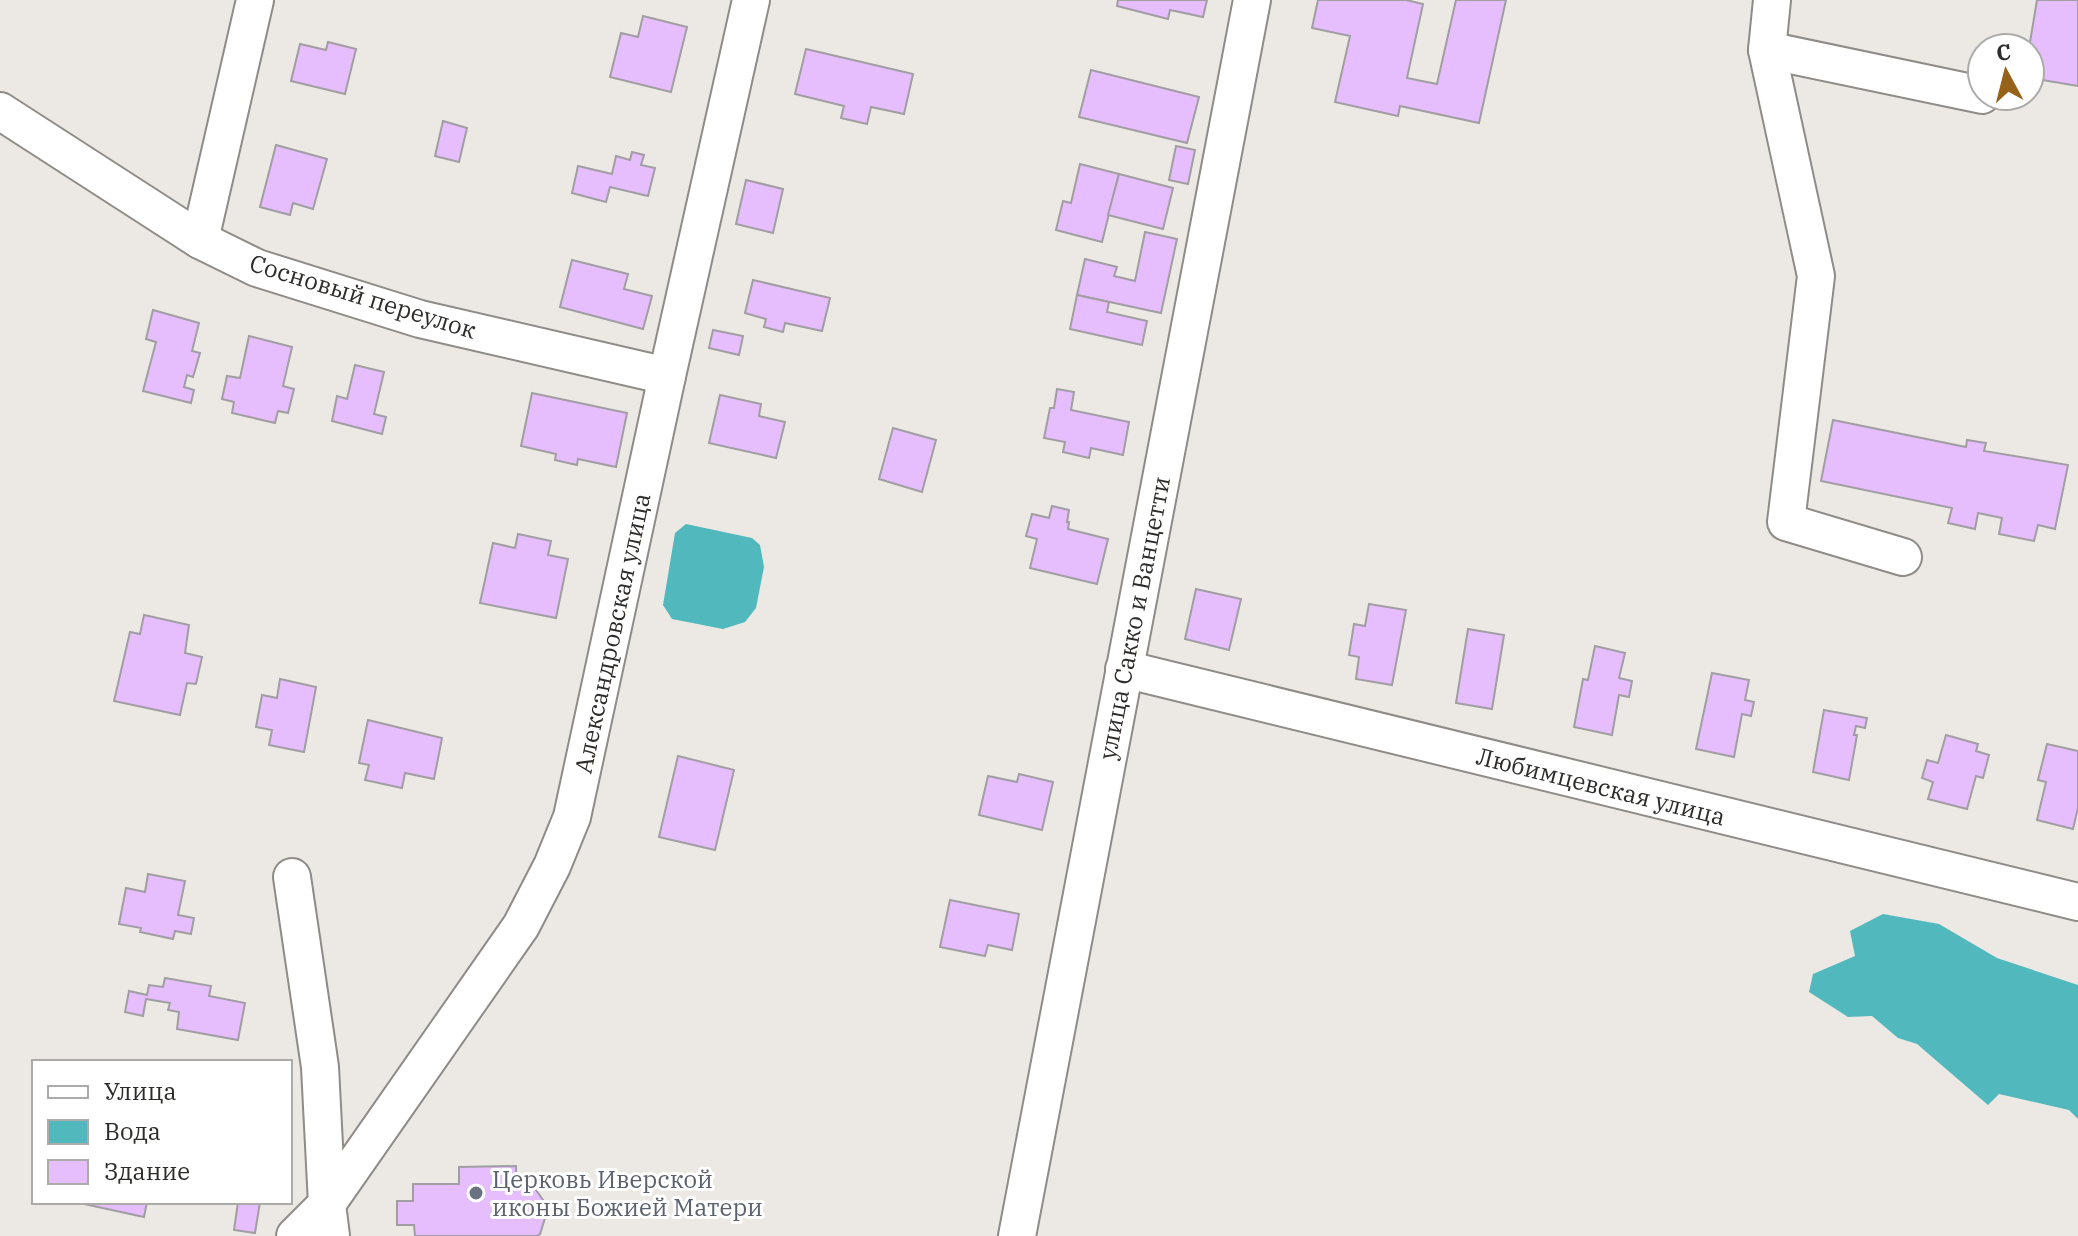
<svg xmlns="http://www.w3.org/2000/svg" width="2078" height="1236" font-family="'IBM Plex Serif',serif">
  <style>
    .water { fill: #51b9bd }
    .building { fill: #e6befd; stroke: #a19ea3; stroke-width: 2 }
    .lines { fill: none; stroke-linecap: round; stroke-linejoin: round }
    .minor-casing { stroke: #8f8c87; stroke-width: 40 }
    .minor { stroke: #fff; stroke-width: 36 }
    .worship-dot { fill: #6b7280; stroke: #fff; stroke-width: 3 }
    .labels { text-anchor: middle; dominant-baseline: central; stroke-width: 6; stroke-linejoin: round; paint-order: stroke }
    .street-label { font-size: 24px; fill: #2d2c2a; stroke: #fff }
    .worship-label { font-size: 24px; fill: #5b616d; stroke: #fff; text-anchor: start }
  </style>
  <rect width="100%" height="100%" fill="#ece8e3"/>
  <!-- water -->
  <g class="water">
    <path d="M686,524L752,538L760,545L764,567L756,608L745,622L723,629L672,619L663,605L675,533Z"/>
    <path d="M1883,914L1939,924L1997,958L2078,985V1119L2069,1110L1999,1094L1988,1105L1917,1044L1898,1038L1872,1016L1848,1017L1809,992L1813,974L1855,956L1850,931Z"/>
  </g>
  <!-- building -->
  <g class="building">
    <path d="M1118,0H1207L1203,17L1170,10L1168,19L1117,6Z"/>
    <path d="M1318,0H1406L1423,4L1407,78L1437,84L1456,0H1506L1479,123L1400,106L1398,116L1335,102L1350,36L1312,28Z"/>
    <path d="M2037,0H2078V86L2030,78L2029,48Z"/>
    <path d="M643,16L687,27L671,92L610,77L621,33L638,37Z"/>
    <path d="M328,42L356,49L345,94L291,81L300,44L326,50Z"/>
    <path d="M806,49L913,74L904,114L871,107L867,124L841,118L844,106L795,94Z"/>
    <path d="M1091,70L1199,97L1187,143L1079,117Z"/>
    <path d="M443,121L467,128L459,162L435,156Z"/>
    <path d="M276,145L327,159L313,209L293,203L290,215L260,207Z"/>
    <path d="M1176,146L1195,150L1188,184L1169,180Z"/>
    <path d="M632,152L644,155L641,165L655,168L648,196L610,187L606,202L572,193L578,166L612,174L616,156L630,160Z"/>
    <path d="M1080,164L1119,174L1102,242L1056,230L1063,201L1071,203Z"/>
    <path d="M1119,174L1173,188L1163,229L1108,215Z"/>
    <path d="M746,180L783,189L773,233L736,224Z"/>
    <path d="M1145,232L1177,239L1161,313L1077,295L1085,259L1117,267L1114,276L1135,281Z"/>
    <path d="M572,260L628,274L624,289L652,296L643,329L560,307Z"/>
    <path d="M753,280L830,298L822,331L785,323L783,332L764,327L766,319L745,313Z"/>
    <path d="M1077,295L1109,302L1107,312L1147,321L1142,345L1070,329Z"/>
    <path d="M153,310L199,323L192,351L200,353L193,377L187,375L184,387L194,390L191,403L143,391L156,342L146,339Z"/>
    <path d="M713,330L743,336L739,355L709,348Z"/>
    <path d="M249,336L292,347L283,386L294,389L288,413L278,411L275,423L232,413L234,402L222,399L227,376L240,378Z"/>
    <path d="M355,365L384,372L374,414L386,417L382,434L332,421L337,396L347,399Z"/>
    <path d="M1057,389L1074,392L1071,410L1129,422L1123,455L1091,448L1089,458L1063,452L1065,442L1044,438L1050,408H1054Z"/>
    <path d="M532,393L627,413L616,467L578,459L577,465L555,460L556,454L521,446Z"/>
    <path d="M720,395L761,404L759,416L785,422L776,458L709,443Z"/>
    <path d="M1833,420L1966,447L1967,440L1986,443L1984,451L2068,465L2055,529L2038,525L2034,541L1999,534L2002,518L1978,513L1975,529L1948,523L1952,508L1821,481Z"/>
    <path d="M893,428L936,440L922,492L879,479Z"/>
    <path d="M1052,506L1069,510L1067,522H1069L1068,529L1108,539L1097,584L1030,568L1037,539L1026,536L1032,514L1049,518Z"/>
    <path d="M518,534L551,541L548,555L568,559L556,618L480,603L493,543L515,548Z"/>
    <path d="M1196,589L1241,599L1229,650L1185,639Z"/>
    <path d="M1369,604L1406,610L1392,685L1356,679L1359,657L1349,655L1354,624L1365,626Z"/>
    <path d="M144,615L189,625L185,653L202,657L196,684L187,683L180,715L114,701L130,632L140,634Z"/>
    <path d="M1468,629L1504,635L1492,709L1456,703Z"/>
    <path d="M1595,646L1625,653L1619,678L1632,681L1629,697L1619,695L1612,735L1574,727L1583,679L1588,680Z"/>
    <path d="M1712,673L1749,680L1745,700L1754,702L1751,716L1742,714L1734,757L1696,749Z"/>
    <path d="M280,679L316,687L304,752L269,745L272,730L256,727L262,695L277,698Z"/>
    <path d="M1824,710L1867,718L1865,728L1856,726L1854,735H1857L1849,780L1813,772Z"/>
    <path d="M368,720L442,738L434,779L405,773L402,788L365,780L369,765L359,763Z"/>
    <path d="M1946,735L1978,744L1976,751L1989,755L1983,778L1976,776L1967,809L1928,799L1933,782L1922,778L1927,760L1938,763Z"/>
    <path d="M2047,744L2078,751V808L2073,829L2037,820L2046,782L2038,780Z"/>
    <path d="M678,756L734,770L715,850L659,837Z"/>
    <path d="M1019,774L1053,782L1042,830L979,815L988,776L1017,782Z"/>
    <path d="M148,874L185,881L178,915L194,918L191,934L175,931L173,939L140,932L141,928L119,924L126,888L145,892Z"/>
    <path d="M950,900L1019,914L1012,950L988,945L985,956L940,947Z"/>
    <path d="M165,978L211,986L209,996L245,1003L238,1040L177,1029L179,1012L168,1010L170,1003L146,999L143,1016L125,1012L129,991L147,995L149,985L163,987Z"/>
    <path d="M516,1166V1184L533,1186L546,1204V1215L540,1234L537,1236H415L414,1225H397V1201H413V1184H459V1167Z"/>
    <path d="M75,1202H147L144,1217Z"/>
    <path d="M238,1202H260L255,1233L234,1230Z"/>
  </g>
  <g class="lines">
    <!-- minor casing -->
    <g class="minor-casing">
      <g id="minor">
        <path d="M1772,0L1767,50L1816,276L1786,522L1903,557"/>
        <path d="M1767,50L1982,95"/>
        <path d="M0,111L200,240L257,268L420,319L667,376"/>
        <path d="M200,240L255,0"/>
        <path d="M1124,669L2078,902"/>
        <path d="M292,877L320,1067L327,1204L331,1236"/>
        <path d="M295,1236L327,1204L521,926L552,866L572,817L667,376L751,0"/>
        <path d="M1017,1236L1252,0"/>
      </g>
    </g>
    <!-- minor -->
    <use href="#minor" class="minor"/>
  </g>
  <!-- markers -->
  <circle class="worship-dot" cx="476" cy="1193" r="8"/>
  <g class="labels">
    <!-- street labels -->
    <g class="street-label">
      <text transform="translate(363 296) rotate(17)">Сосновый переулок</text>
      <text transform="translate(1134 618) rotate(-79)">улица Сакко и Ванцетти</text>
      <text transform="translate(612 633) rotate(-78)">Александровская улица</text>
      <text transform="translate(1601 786) rotate(14)">Любимцевская улица</text>
    </g>
    <!-- worship labels -->
    <g class="worship-label">
      <text x="492" y="1179">Церковь Иверской<tspan x="492" dy="28">иконы Божией Матери</tspan></text>
    </g>
  </g>
  <!-- legend -->
  <rect x="32" y="1060" width="260" height="144" fill="#ffffff" stroke="#ababaa" stroke-width="2"/>
  <rect x="48" y="1086" width="40" height="12" fill="#ffffff" stroke="#ababaa" stroke-width="2"/>
  <text x="104" y="1100" font-size="24" fill="#2d2c2a">Улица</text>
  <rect x="48" y="1120" width="40" height="24" fill="#51b9bd" stroke="#ababaa" stroke-width="2"/>
  <text x="104" y="1140" font-size="24" fill="#2d2c2a">Вода</text>
  <rect x="48" y="1160" width="40" height="24" fill="#e6befd" stroke="#ababaa" stroke-width="2"/>
  <text x="104" y="1180" font-size="24" fill="#2d2c2a">Здание</text>
  <!-- north arrow -->
  <g transform="translate(2006 72) rotate(353)"><circle r="38" fill="#ffffff" stroke="#ababaa" stroke-width="2"/>
  <path d="M0-6L14 30L0 20L-14 30Z" fill="#966217"/>
  <text y="-12" font-size="22" font-weight="bold" text-anchor="middle" fill="#2d2c2a">С</text>
  </g>
</svg>
